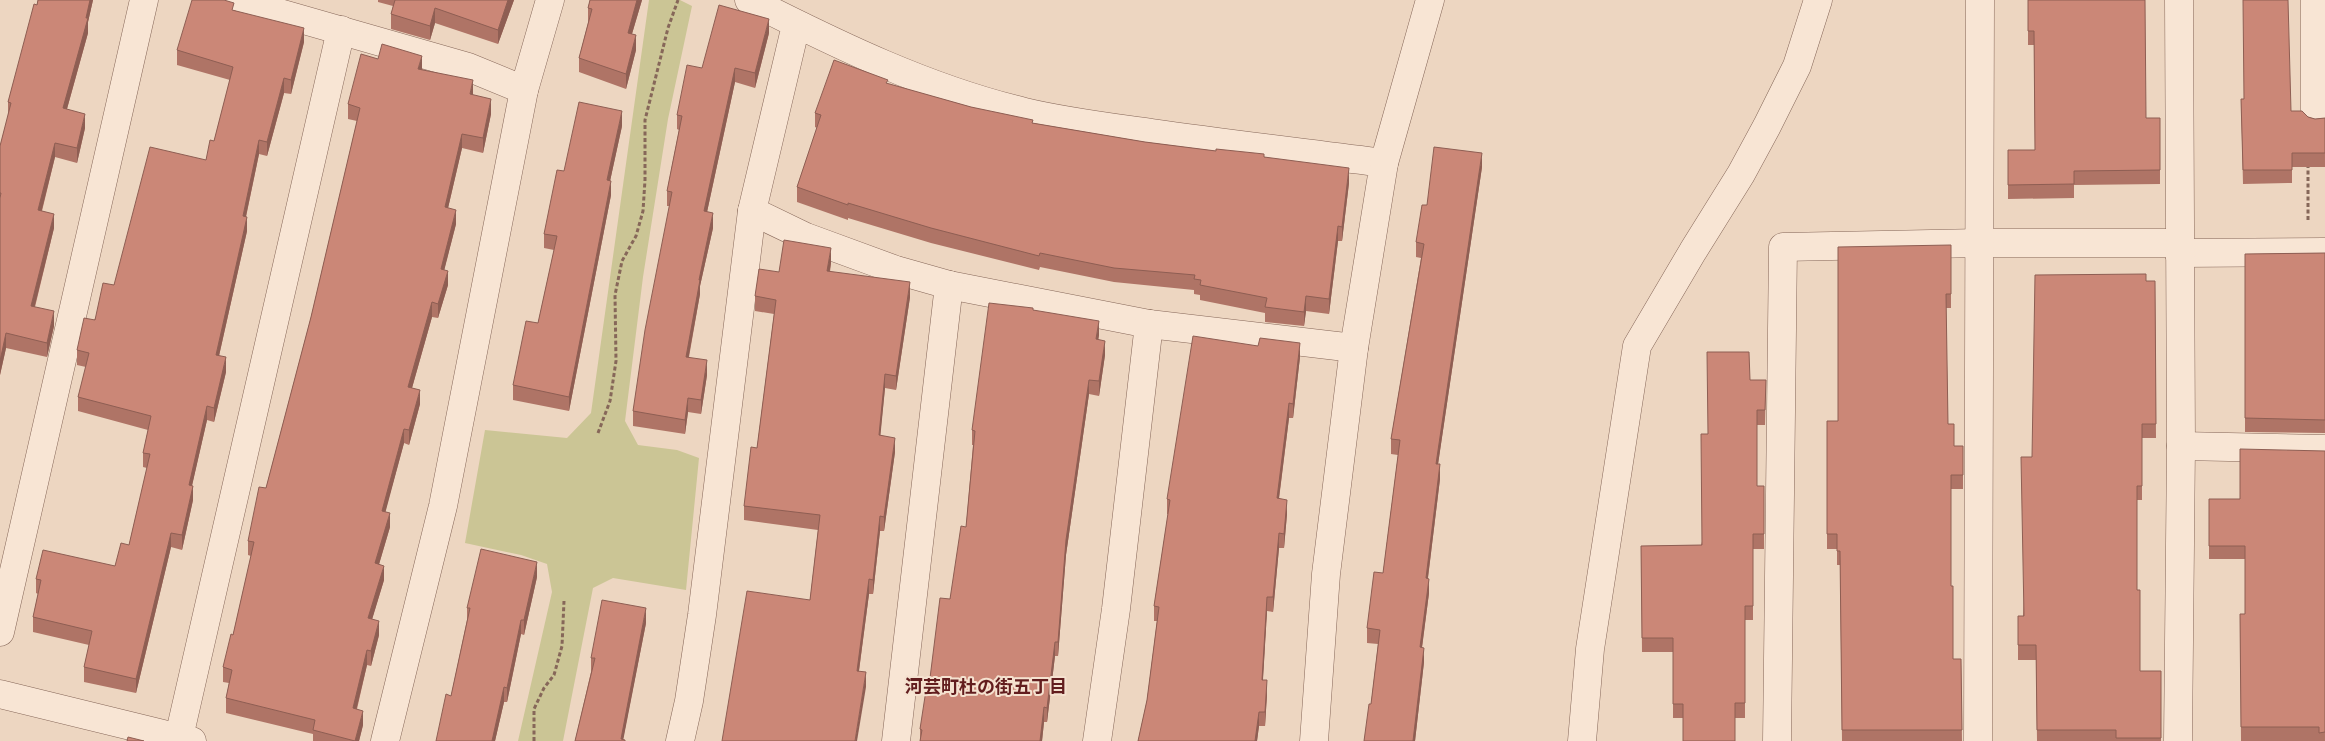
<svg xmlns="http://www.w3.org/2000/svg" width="2325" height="741" font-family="Lora,'Noto Sans JP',serif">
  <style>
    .green { fill: #cbc595 }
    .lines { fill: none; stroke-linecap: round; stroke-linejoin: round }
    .minor-casing { stroke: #866759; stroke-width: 29 }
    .path { stroke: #866759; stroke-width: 3; stroke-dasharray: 4 2.5; stroke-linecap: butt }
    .minor { stroke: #f8e5d4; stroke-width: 28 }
    .wall { fill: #af7466 }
    .shaded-wall { fill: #8e5e53 }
    .building { fill: #cb8777; stroke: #8e5e53 }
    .labels { text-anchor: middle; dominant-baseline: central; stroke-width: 4; stroke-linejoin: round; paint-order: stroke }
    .neighbourhood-label { font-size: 18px; font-weight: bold; fill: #621d1e; stroke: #f5e2d0 }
  </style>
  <rect width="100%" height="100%" fill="#edd6c1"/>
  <!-- green -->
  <path class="green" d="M649,0H680L692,6L668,119L643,277L625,421L638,445L677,450L699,458L686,590L613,578L593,588L563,741H518L552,592L547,564L521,555L465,543L485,430L567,438L591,413Z"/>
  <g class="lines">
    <!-- minor casing -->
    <g class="minor-casing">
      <g id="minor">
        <path d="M234,0L468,67L524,90"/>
        <path d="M749,0C838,45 928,89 1025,112C1067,122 1110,127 1152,133C1229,144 1307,153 1384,163L1354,348L1149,324L949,285L896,270L806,237L752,211L796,25"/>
        <path d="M2315,0V117H2325"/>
        <path d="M1384,163L1430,0"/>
        <path d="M2179,253L2325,252"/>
        <path d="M2181,446L2325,449"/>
        <path d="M0,632L144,0"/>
        <path d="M0,694L192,741"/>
        <path d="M179,737L341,30"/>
        <path d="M385,741L443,506L524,90L550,0"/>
        <path d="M680,741L689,701L702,615L752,211"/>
        <path d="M896,741L949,285"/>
        <path d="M1097,741L1116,609L1149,324"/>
        <path d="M1314,741L1326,574L1354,348"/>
        <path d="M1582,741L1590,649L1637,346L1693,251L1741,174L1767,126L1797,66L1818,0"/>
        <path d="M1777,741L1783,247L1980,243H2179"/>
        <path d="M1978,741L1980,0"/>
        <path d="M2178,741L2181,446L2179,0"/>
      </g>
    </g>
    <!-- path -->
    <g class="path">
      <path d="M2308,164V220"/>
      <path d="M598,433L610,401L616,361L615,295L622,261L636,236L643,211L645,180V120L668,28L678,0"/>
      <path d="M534,741V709L544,688L554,675L562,646L564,601"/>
    </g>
    <!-- minor -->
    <use href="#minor" class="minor"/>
  </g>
  <!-- wall -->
  <g class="wall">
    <path d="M38,0H93L88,22V33L67,109L85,128L77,163L55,157L42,211L54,228L35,307L54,326L47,357L6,348L0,375V146L8,116V102Z"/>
    <path d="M378,0H514L498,44L435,23L430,40L391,29V14L393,6L378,2Z"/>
    <path d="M590,0H642L632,34L636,50L626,89L579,72V58L588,23V8Z"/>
    <path d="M2028,0L2146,118H2160V184L2074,185V198L2008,199V150H2035L2034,45H2028Z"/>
    <path d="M234,10L304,42L291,94L284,93L267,156L259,154L246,217L247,231L219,356L226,372L214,422L207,420L192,485L193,500L182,550L171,547L136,693L84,682V667L89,645L33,632V617L38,594L36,593V579L115,566L129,545L147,468L143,467V453L148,430L78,411V397L86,367L77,365V350L114,285L206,160L214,141L230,80L177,65V50Z"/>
    <path d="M769,33L755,88L735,82L707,212L713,228L700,286V294L689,357L707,375L701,414L688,412L685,434L633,426V411L670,206H667V191L679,130L677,129V115L702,68Z"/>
    <path d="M378,59L422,69L473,95L491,114L483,153L462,148L448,208L456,224L444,270L448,285L438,318L432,317L412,388L420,404L409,445L404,443L385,512L390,527L379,564L384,580L372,619L379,635L371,666L367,665L357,709L363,725L359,741H313V734L226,713V698L229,683L223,682V667L233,635L251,556L248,555V541L266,488L311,317L357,121L348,119V104Z"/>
    <path d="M888,84L971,107L1033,123L1145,142L1264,157L1349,183L1342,241H1338L1329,314L1306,311L1304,326L1265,322V313L1200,300V295L1194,294V290L1114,282L1040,267L1039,270L931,243L848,218V220L797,202V187L817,128L815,127V113Z"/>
    <path d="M2241,99H2244L2291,111L2315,119L2325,118V167H2292V183L2243,184Z"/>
    <path d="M622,126L610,181L611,195L569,411L513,400V385L538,323L554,250L544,248V234L564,171Z"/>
    <path d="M1482,167L1438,464L1440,479L1428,578L1429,593L1422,648L1424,662L1415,741H1364L1371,704L1378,644L1367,643V628L1383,573L1398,455L1391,454V439L1421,258L1416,257V242L1427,205Z"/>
    <path d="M1951,245V308H1946L1948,424L1954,446H1963V489H1951V586L1953,659H1961L1962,741H1842L1840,565H1837V549H1827V421H1838Z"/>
    <path d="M2325,253V433L2245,432V254Z"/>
    <path d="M831,263L830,272L910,297L896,390L885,388L880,436L895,452L884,531H880L873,594H869L859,671L866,687L810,600L818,530L744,520V506L757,448L774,314L755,311V296L779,272Z"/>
    <path d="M2146,281H2155L2156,438H2142V500H2137V590L2140,671H2161V741H2037L2036,660H2018V616H2023L2032,457Z"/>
    <path d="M1033,310L1099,335L1098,340L1105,355L1099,396L1089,394L1066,555L1058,656H1055L1047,722H1044L1042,741H920V729L930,678L950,599L966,527L973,445H972V430Z"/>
    <path d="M1300,357L1293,418H1289L1279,499L1287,514L1284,548H1279L1273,612L1267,611L1263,680L1267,694L1265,726H1259L1257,741H1138L1147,700L1157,621H1154V606L1168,514H1167V499Z"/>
    <path d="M1750,380H1766L1765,425H1757V486H1764V549H1753V620H1745V718H1673V652H1642L1641,546L1701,545Z"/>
    <path d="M2325,451V741H2241L2240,614H2245V559H2209V499H2240Z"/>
    <path d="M537,577L524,635L521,634L507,702H504L495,741H436L451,696L467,620V608Z"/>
    <path d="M646,623L623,739L575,741L591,672V658Z"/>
  </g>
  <!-- shaded-wall -->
  <g class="shaded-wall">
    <path d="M90,0H93L88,22V33L63,123V108Z"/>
    <path d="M508,0H514L498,44V30Z"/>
    <path d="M637,0H642L628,47V33Z"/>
    <path d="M435,8V23L430,40V26Z"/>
    <path d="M769,19V33L755,88V73Z"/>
    <path d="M304,28V42L291,94V80Z"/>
    <path d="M636,35V50L626,89V74Z"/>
    <path d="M422,56V70L418,69Z"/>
    <path d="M735,68V82L704,226V211Z"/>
    <path d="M284,78V93L267,156V142Z"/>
    <path d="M473,80V94L470,109V94Z"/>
    <path d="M491,99V114L483,153V138Z"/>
    <path d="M622,111V126L607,195V180Z"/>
    <path d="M85,114V128L77,163V148Z"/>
    <path d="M462,134V148L445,221V207Z"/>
    <path d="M259,140V154L243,230V216Z"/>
    <path d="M55,143V157L38,225V210Z"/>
    <path d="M1482,153V167L1436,478V464Z"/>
    <path d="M1349,168V183L1342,241V227Z"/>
    <path d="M611,181V195L569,411V397Z"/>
    <path d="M456,210V224L441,283V269Z"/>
    <path d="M713,213V228L700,286V294L686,371V357L699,280Z"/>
    <path d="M54,214V228L31,321V306Z"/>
    <path d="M247,217V231L216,369V355Z"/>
    <path d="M1338,226V241L1329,314V299Z"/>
    <path d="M831,248V263L827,286V271Z"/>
    <path d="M448,271V285L438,318V304Z"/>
    <path d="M910,282V297L896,390V376Z"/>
    <path d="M1306,296V311L1304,326V312Z"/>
    <path d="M432,302V317L408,402V387Z"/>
    <path d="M54,311V326L47,357V343Z"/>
    <path d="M1099,321V335L1096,354V339Z"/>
    <path d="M6,333V348L0,375V361Z"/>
    <path d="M1105,341V355L1099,396V381Z"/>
    <path d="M1300,343V357L1293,418V404Z"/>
    <path d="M226,357V372L214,422V408Z"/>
    <path d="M707,360V375L701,414V400Z"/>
    <path d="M885,374V388L879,450V435Z"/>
    <path d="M1089,380V394L1066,555L1058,656V642L1066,540Z"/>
    <path d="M420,390V404L409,445V430Z"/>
    <path d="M688,398V412L685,434V420Z"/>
    <path d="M1289,403V418L1277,513V498Z"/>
    <path d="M207,406V420L189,499V485Z"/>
    <path d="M404,429V443L382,525V511Z"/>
    <path d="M895,438V452L884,531V517Z"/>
    <path d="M1440,464V479L1426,593V578Z"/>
    <path d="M193,486V500L182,550V535Z"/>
    <path d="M1287,500V514L1284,548V534Z"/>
    <path d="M390,513V527L375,578V563Z"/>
    <path d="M880,516V531L873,594V580Z"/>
    <path d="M171,533V547L136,693V679Z"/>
    <path d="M1279,533V548L1273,612V597Z"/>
    <path d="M537,562V577L524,635V620Z"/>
    <path d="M384,566V580L368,633V618Z"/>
    <path d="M869,579V594L857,685V671Z"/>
    <path d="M1429,579V593L1420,662V647Z"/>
    <path d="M1267,597V611L1262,694V680Z"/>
    <path d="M646,608V623L623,741L621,739Z"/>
    <path d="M521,620V634L507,702V688Z"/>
    <path d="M379,621V635L371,666V651Z"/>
    <path d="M1055,642V656L1047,722V708Z"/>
    <path d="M1424,648V662L1415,741H1413Z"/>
    <path d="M367,650V665L353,723V708Z"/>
    <path d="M866,672V687L857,741H855Z"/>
    <path d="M1267,680V694L1265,726V712Z"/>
    <path d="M504,687V702L495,741H492Z"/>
    <path d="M1044,707V722L1042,741H1040Z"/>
    <path d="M363,711V725L359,741H355Z"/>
    <path d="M1259,712V726L1257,741H1255Z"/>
  </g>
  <!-- building -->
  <g class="building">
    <path d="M38,0H90L86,18H88L63,108L85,114L77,148L55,143L38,210L54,214L31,306L54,311L47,343L6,333L0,361V198L1,193H0V146L11,103L8,102L34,4L37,5Z"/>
    <path d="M192,0H224L234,3L232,10L304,28L291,80L284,78L267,142L259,140L243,216L247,217L216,355L226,357L214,408L207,406L189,485L193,486L182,535L171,533L136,679L84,667L92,631L33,617L41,580L36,579L43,550L115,566L121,543L129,545L150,454L143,453L151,416L78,397L89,353L77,350L84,318L95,320L103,283L114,285L150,147L206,160L210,140L214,141L233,67L177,50Z"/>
    <path d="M395,0H508L498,30L435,8L430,26L391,14Z"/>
    <path d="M590,0H637L628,33L636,35L626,74L579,58L592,9L588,8Z"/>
    <path d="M2028,0H2145L2146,118H2160V170L2074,171V184L2008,185V150H2035L2034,31H2028Z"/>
    <path d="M2243,0H2288L2291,111H2302L2308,117L2315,119L2325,118V153H2292V170H2243L2241,99H2244Z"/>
    <path d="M719,5L769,19L755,73L735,68L704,211L713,213L699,280H700L686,357L707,360L701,400L688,398L685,420L633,411L645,330L672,192L667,191L682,116L677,115L687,65L702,68Z"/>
    <path d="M382,44L422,56L418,69L473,80L470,94L491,99L483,138L462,134L445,207L456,210L441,269L448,271L438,304L432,302L408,387L420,390L409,430L404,429L382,511L390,513L375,563L384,566L368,618L379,621L371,651L367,650L353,708L363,711L355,741L313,730L315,720L226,698L232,670L223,667L231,634L233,635L254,542L248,541L259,487L266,488L311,317L360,108L348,104L361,54L378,59Z"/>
    <path d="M834,60L888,80L886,83L971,107L1033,120L1032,123L1145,142L1216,151V149L1264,154V157L1349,168L1342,227L1338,226L1329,299L1306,296L1304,312L1265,307L1267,298L1200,285L1201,280L1194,279L1195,275L1114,268L1040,253L1039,256L931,228L848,203V205L797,187L821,115L815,113Z"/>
    <path d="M579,102L622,111L607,180L611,181L569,397L513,385L526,321L538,323L557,236L544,234L557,170L564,171Z"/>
    <path d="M1434,147L1482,153L1436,464H1440L1426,578L1429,579L1420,647L1424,648L1413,741H1364L1369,704H1371L1380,630L1367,628L1374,572L1383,573L1400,440L1391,439L1424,244L1416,242L1422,205H1427Z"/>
    <path d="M784,240L831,248L827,271L910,282L896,376L885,374L879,435L895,438L884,517L880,516L873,580L869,579L857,671L866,672L855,741H722L747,591L810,600L820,515L744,506L751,447L757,448L776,300L755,296L759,269L779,272Z"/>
    <path d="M1951,245V294H1946L1948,424H1954V446H1963V475H1951V586H1953V659H1961L1962,730H1842L1840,551H1837V534H1827V421H1838V247Z"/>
    <path d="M2325,253V420L2245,418V254Z"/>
    <path d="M2146,274V281H2155L2156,424H2142V486H2137V590H2140V671H2161V738H2116V730H2037L2036,645H2018V616H2024L2021,457H2032L2035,275Z"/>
    <path d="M989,303L1033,308V310L1099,321L1096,339L1105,341L1099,381L1089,380L1066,540L1058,642H1055L1047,708L1044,707L1040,741H920L922,730L920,729L928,677L930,678L940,598L950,599L961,526L966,527L975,431L972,430Z"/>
    <path d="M1193,336L1258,346L1260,338L1300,343L1293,404L1289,403L1277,498L1287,500L1284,534L1279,533L1273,597H1267L1262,680H1267L1265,712H1259L1255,741H1138L1147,700L1159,607L1154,606L1170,500L1167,499Z"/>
    <path d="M1707,352H1749L1750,380H1766L1765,410H1757V486H1764V534H1753V606H1745V703H1735V741H1683V704H1673V638H1642L1641,546L1702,545L1701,434H1708Z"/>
    <path d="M2240,449L2325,451V732L2319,733V727H2241L2240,614H2245V546H2209V499H2240Z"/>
    <path d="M481,549L537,562L524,620H521L507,688L504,687L492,741H436L446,694L451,696L470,608H467Z"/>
    <path d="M602,600L646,608L621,739L625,740V741H575L595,658H591Z"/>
    <path d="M128,737L144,741H127Z"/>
  </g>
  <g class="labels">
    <!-- neighbourhood labels -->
    <g class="neighbourhood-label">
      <text x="986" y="686">河芸町杜の街五丁目</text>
    </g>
  </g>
</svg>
